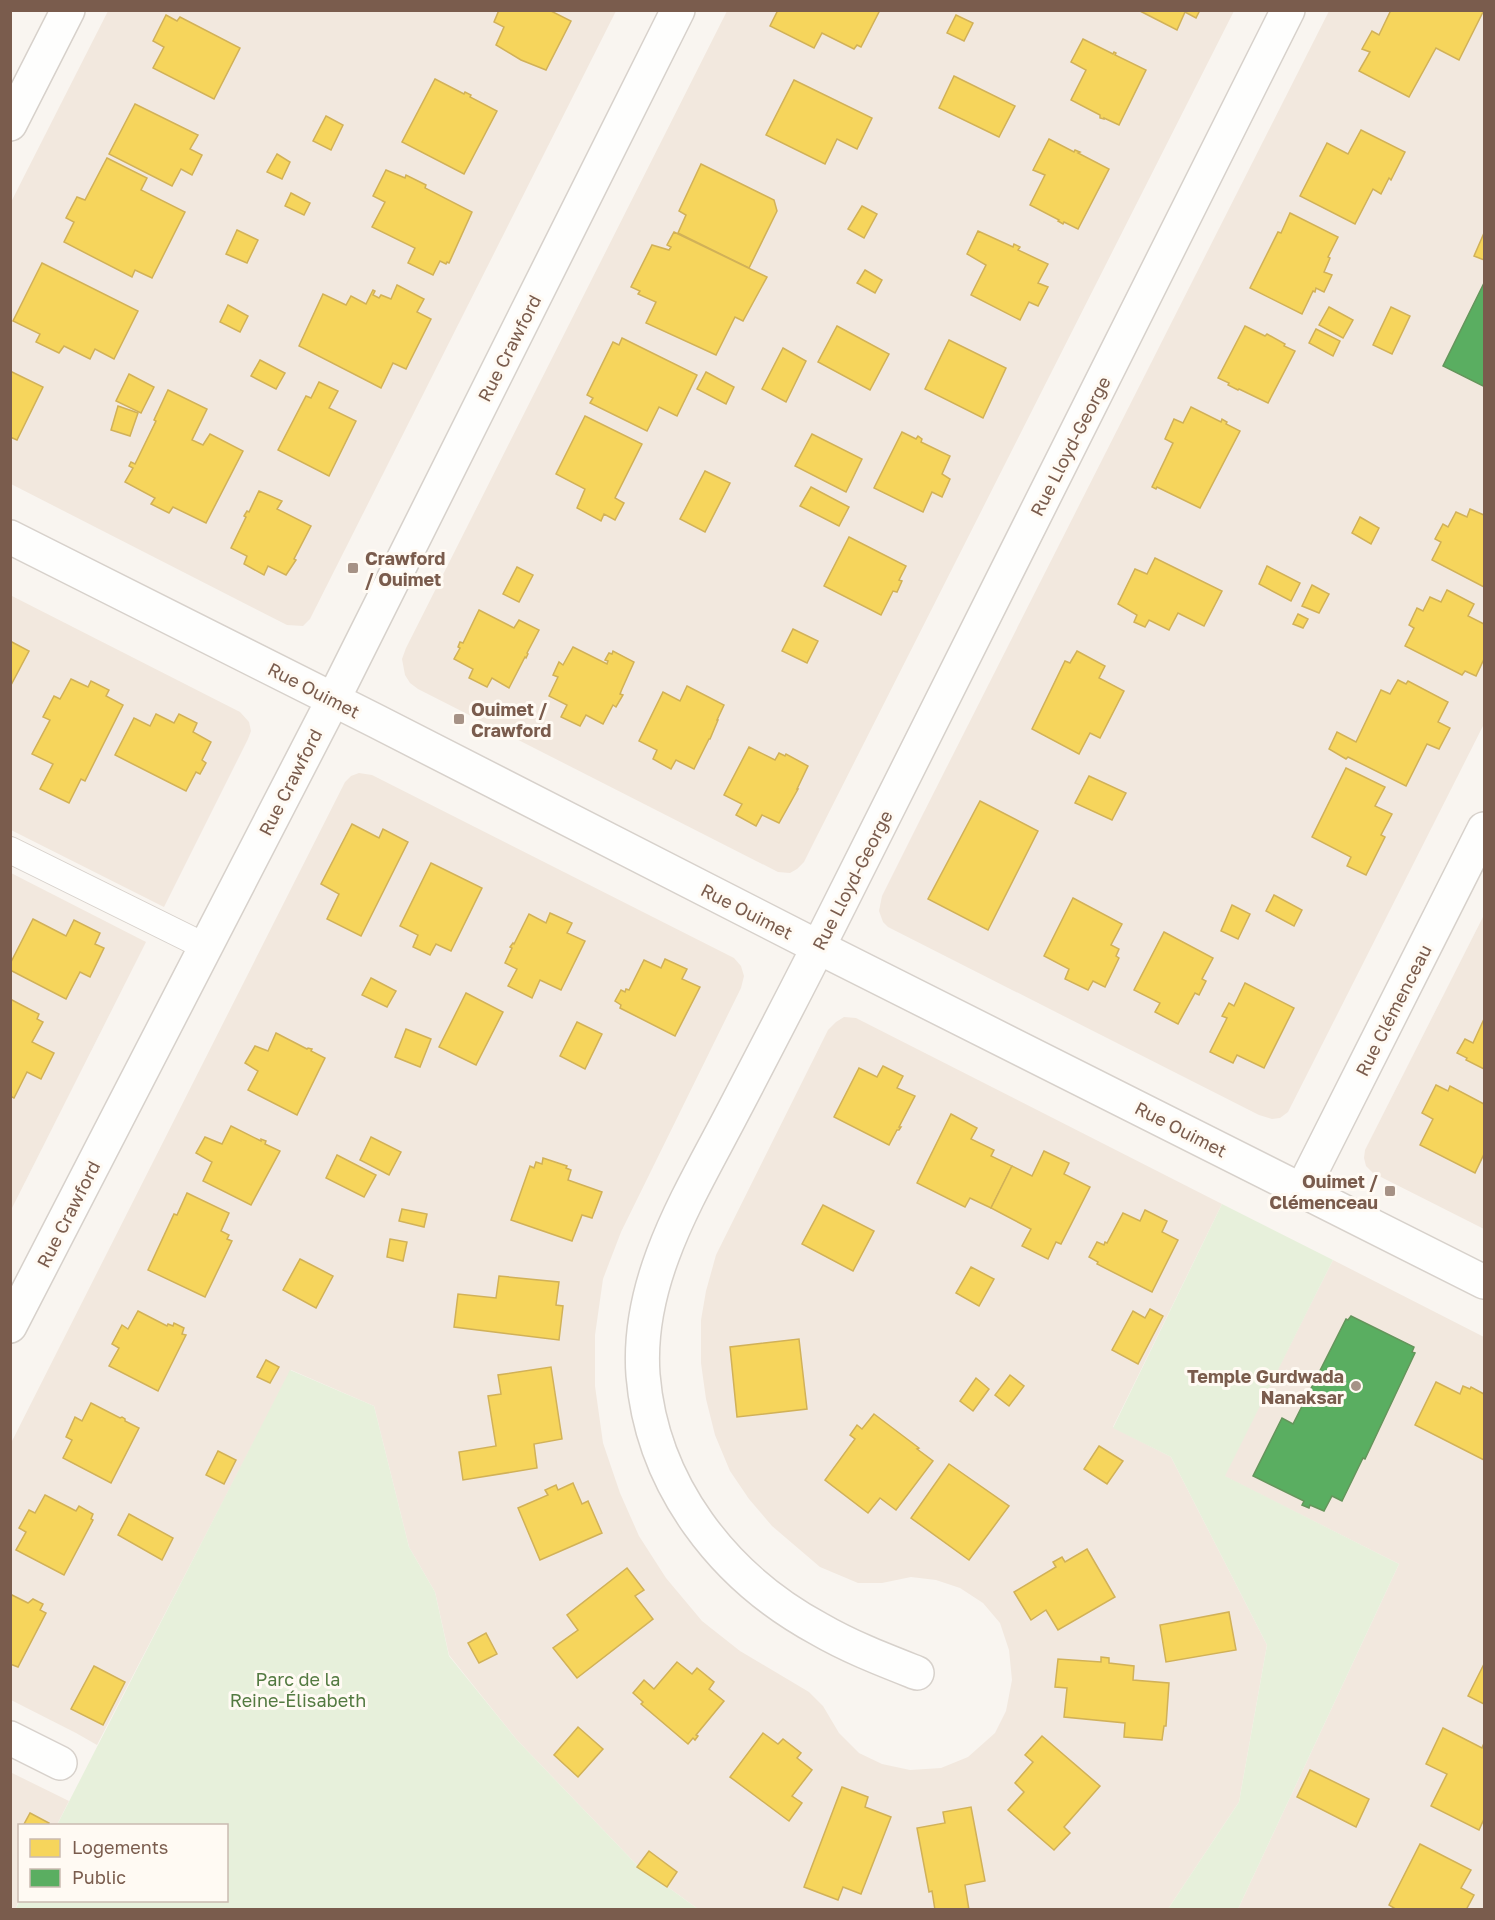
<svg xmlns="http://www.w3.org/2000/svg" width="1495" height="1920" font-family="'Golos Text',sans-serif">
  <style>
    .residential { fill: #f2e8de }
    .green { fill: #e7f0db }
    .homes { fill: #f6d55c; stroke: #d1b158; stroke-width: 1.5 }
    .public { fill: #5aae61; stroke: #64955b; stroke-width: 1.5 }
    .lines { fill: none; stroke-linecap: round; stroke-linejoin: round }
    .lane-casing { stroke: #d7d1cb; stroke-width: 28 }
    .street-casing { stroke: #d7d1cb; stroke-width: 36 }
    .lane { stroke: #fefefd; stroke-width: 26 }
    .street { stroke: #fefefd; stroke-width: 33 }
    .poi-dot { fill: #a69286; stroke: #fffaf3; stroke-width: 2 }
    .labels { text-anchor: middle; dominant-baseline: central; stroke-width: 6; stroke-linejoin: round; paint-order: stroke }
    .street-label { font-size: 18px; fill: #7a5c4d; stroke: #fffaf3 }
    .poi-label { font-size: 18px; font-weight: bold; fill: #7a5c4d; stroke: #fffaf3; text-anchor: start }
    .park-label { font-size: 18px; fill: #537a41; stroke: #fffaf3 }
  </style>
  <rect width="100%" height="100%" fill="#f9f5f0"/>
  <!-- residential -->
  <g class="residential">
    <path d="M108,11H616L310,619L303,626L287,625L11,484L10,204Z"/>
    <path d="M727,11H1234L814,842L804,862L797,869L790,873L778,872L418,689L410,683L405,675L402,659L406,648Z"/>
    <path d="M1329,11H1484V724L1288,1112L1280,1118L1272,1119L1259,1115L888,927L883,922L879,911L882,896L921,818Z"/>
    <path d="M10,595L240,712L249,722L251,731L248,739L164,907L11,830Z"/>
    <path d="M359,773L372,775L734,958L741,966L744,976L741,988L621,1232L603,1279L595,1335V1386L603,1443L620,1493L639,1536L666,1578L702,1621L740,1651L809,1692L823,1706L839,1733L859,1753L882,1764L910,1770L941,1768L968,1757L995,1733L1006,1711L1012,1680L1009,1650L1000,1623L983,1603L960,1588L936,1580L911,1577L882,1583H858L820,1567L772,1526L749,1499L730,1471L715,1435L706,1399L701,1363V1320L706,1291L716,1255L828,1030L836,1022L844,1017L856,1018L1222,1204L1113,1427L1171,1457L1267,1645L1239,1802L1168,1909H698L636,1864L517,1740L449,1655L435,1592L409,1547L374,1406L291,1370L97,1745L76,1733L11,1700L10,1445L345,782L351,776Z"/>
    <path d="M11,873L146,942L11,1210Z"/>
    <path d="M1484,915V1229L1373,1173L1366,1166L1364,1158L1365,1150Z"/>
    <path d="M1333,1260L1484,1337V1909H1238L1399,1564L1224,1476Z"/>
    <path d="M10,1772L69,1801L57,1825L20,1826L19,1900L15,1910L10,1909Z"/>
  </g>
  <!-- green -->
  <g class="green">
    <path d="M1222,1204L1333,1260L1225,1476L1399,1564L1238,1909H1168L1239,1802L1267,1645L1171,1457L1113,1428Z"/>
    <path d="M290,1370L374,1406L409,1547L435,1592L449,1656L517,1740L636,1864L698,1909L15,1910L20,1900H226V1826L57,1825Z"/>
  </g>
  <!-- homes -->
  <g class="homes">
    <path d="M499,10H549L571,21L546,70L521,60L496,45L504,27L494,22Z"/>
    <path d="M778,10H880L861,47L857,45L854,49L822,33L814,48L770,26Z"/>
    <path d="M1138,10H1200L1196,18L1185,12L1177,30Z"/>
    <path d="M1391,10H1484L1459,60L1436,48L1409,97L1359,71L1370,52L1362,49L1372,31L1379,35Z"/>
    <path d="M166,15L177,21L180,17L240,48L214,99L153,68L164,47L153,41Z"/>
    <path d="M956,15L973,23L964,41L947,33Z"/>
    <path d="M1083,39L1113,54L1114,52L1116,53L1115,55L1146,70L1119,125L1104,118V119L1100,118V115L1071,100L1086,70L1071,62Z"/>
    <path d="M954,76L1015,106L999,137L939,108Z"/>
    <path d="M435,79L464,94L465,92L471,95L470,97L497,111L464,174L402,142Z"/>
    <path d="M794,80L872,118L857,149L837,139L825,164L766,135Z"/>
    <path d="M135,104L198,135L190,149L202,155L192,175L181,169L172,186L109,154Z"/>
    <path d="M326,116L343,125L331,150L313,141Z"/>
    <path d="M1361,130L1405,152L1391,180L1389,178L1381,194L1373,189L1355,224L1300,196L1327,143L1348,154Z"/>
    <path d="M1049,139L1074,152L1075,150L1080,152L1078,153L1109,169L1078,229L1064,222L1063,224L1058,221L1059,220L1030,205L1045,175L1033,170Z"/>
    <path d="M277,154L290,162L282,179L267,172Z"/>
    <path d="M107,158L147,178L141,190L185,212L152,278L135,270L132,277L64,242L74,222L66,218L77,197L85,200Z"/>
    <path d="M701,164L774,200L777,211L749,268L678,233L686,215L679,211Z"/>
    <path d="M386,170L405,178L406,175L426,185L425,188L472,212L449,263L447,262L446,264L440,261L433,275L408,263L415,248L372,227L385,202L373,196Z"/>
    <path d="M291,193L310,203L304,215L285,206Z"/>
    <path d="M862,206L877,214L864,238L848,229Z"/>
    <path d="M1290,213L1338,237L1328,257L1330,258L1324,272L1332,275L1324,292L1316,288L1315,292L1313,291L1302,314L1250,288L1278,232L1281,233Z"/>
    <path d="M237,230L258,240L247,263L226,254Z"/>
    <path d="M978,231L1013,247L1014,244L1020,247L1018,250L1048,264L1038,283L1048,287L1038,306L1029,302L1020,320L971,295L986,265L967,254Z"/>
    <path d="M674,232L767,277L743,321L735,317L716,355L646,323L656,302L638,294L640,291L631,287L652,245L669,250L671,247L667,245Z"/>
    <path d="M1484,233V260L1474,256Z"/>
    <path d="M42,263L138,311L114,359L95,349L90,359L64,346L59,353L36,342L40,334L13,321Z"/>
    <path d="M865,270L882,280L875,293L857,283Z"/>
    <path d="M397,285L424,299L417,312L431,319L406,369L393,363L381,388L299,346L323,294L346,305L351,296L366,304L373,290L375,291L373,295L379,298L381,295L391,299Z"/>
    <path d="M228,305L248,316L240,332L220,322Z"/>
    <path d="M1329,307L1353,320L1343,338L1319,325Z"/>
    <path d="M1391,307L1410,316L1392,354L1373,345Z"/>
    <path d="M837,326L889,354L870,390L818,362Z"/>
    <path d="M1245,326L1265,336L1267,334L1285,344L1284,346L1295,351L1268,403L1239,389L1238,390L1228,385L1229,383L1218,378Z"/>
    <path d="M1316,329L1340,341L1333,356L1309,343Z"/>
    <path d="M622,338L697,375L677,416L659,407L647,431L590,403L593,398L587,395L613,342L619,345Z"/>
    <path d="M949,340L1006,368L983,418L925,389Z"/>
    <path d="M783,348L806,361L786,402L762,389Z"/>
    <path d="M260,360L285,373L276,389L251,376Z"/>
    <path d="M10,371L43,387L17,440L10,437Z"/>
    <path d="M706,372L734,387L726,404L697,389Z"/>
    <path d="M129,374L154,387L141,413L116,401Z"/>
    <path d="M319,382L338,391L329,408L356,421L329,476L278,450L306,396L311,398Z"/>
    <path d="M168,390L207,409L192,440L203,445L210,434L243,451L206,523L173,507L169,513L151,504L155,498L125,482L133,468L129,466L131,462L135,464L156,421L154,420Z"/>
    <path d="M118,406L138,413L130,436L111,430Z"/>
    <path d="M1191,407L1221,422L1222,419L1227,422L1226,424L1240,431L1200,508L1157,487L1156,489L1152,487L1173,443L1165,439L1174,419L1183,423Z"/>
    <path d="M585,416L642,444L615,498L624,503L615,520L604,514L601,521L577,508L585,489L556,474Z"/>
    <path d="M902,432L916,439L918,436L922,439L921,442L950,456L942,474L950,479L942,497L932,492L923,512L874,488Z"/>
    <path d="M812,434L862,459L846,492L795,466Z"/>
    <path d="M705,471L730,483L705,532L680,519Z"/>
    <path d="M811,487L849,507L839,526L800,506Z"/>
    <path d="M259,491L282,501L277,509L311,526L294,559L296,560L286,575L268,566L264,575L244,564L247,556L231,548L246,517L244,516L247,511L249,512Z"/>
    <path d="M1470,509L1484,515V587L1432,560L1441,542L1435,539L1443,524L1448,527L1456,512L1467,517Z"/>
    <path d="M1360,517L1379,528L1371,544L1352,533Z"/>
    <path d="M849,537L906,566L899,580L902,581L897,592L893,591L881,615L824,586Z"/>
    <path d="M1155,558L1222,591L1204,626L1178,613L1169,630L1149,620L1145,627L1134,622L1137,615L1118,604L1135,569L1147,574Z"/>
    <path d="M1267,566L1300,583L1291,601L1259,584Z"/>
    <path d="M517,567L533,575L519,602L503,594Z"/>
    <path d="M1312,585L1329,594L1319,613L1302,606Z"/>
    <path d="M1447,590L1474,604L1468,616L1484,624V659L1476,676L1465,671L1462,675L1405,646L1414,628L1409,625L1417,608L1423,611L1430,597L1441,602Z"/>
    <path d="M479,610L514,628L519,620L539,630L527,653L528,654L526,658L525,657L509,688L492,678L487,687L469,678L473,669L454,659L460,648L458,647L460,642L463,643Z"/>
    <path d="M1298,614L1308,619L1303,628L1293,624Z"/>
    <path d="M793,629L818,641L807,663L782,651Z"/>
    <path d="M10,641L29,651L10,687Z"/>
    <path d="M573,647L607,664L608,661L605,660L609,653L612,654L613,651L634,662L622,689L620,694L623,695L616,707L613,705L603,724L586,715L580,726L561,717L567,705L549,696L558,677L553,675L559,662L563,665Z"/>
    <path d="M1077,651L1105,666L1099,678L1124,691L1100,738L1090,733L1079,754L1032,729L1065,661L1070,663Z"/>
    <path d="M71,679L88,687L91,681L109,690L106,696L123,705L85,781L81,779L69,803L40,789L53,764L32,754L50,720L43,717L54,696L60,699Z"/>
    <path d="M1398,680L1406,684L1408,681L1448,702L1438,722L1450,728L1439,749L1427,744L1406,786L1348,757L1346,759L1329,749L1337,732L1356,742L1381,690L1390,694Z"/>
    <path d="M687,686L724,705L717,720H718L710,739H709L694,769L676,760L671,769L653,759L657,750L639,741L663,692L680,701Z"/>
    <path d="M156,714L174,723L179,714L197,723L193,732L211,742L202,760L206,763L200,774L196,772L186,791L115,755L134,718L150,726Z"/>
    <path d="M749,747L775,760L779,753L785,756L786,754L808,766L797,789H798L779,823L762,815L756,826L736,815L742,804L724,795Z"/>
    <path d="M1346,768L1385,787L1375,806L1392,814L1381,835L1385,837L1366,875L1347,866L1351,857L1312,837Z"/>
    <path d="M1089,776L1126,793L1112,820L1075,803Z"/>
    <path d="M980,801L1038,831L988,930L928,899Z"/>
    <path d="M352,824L379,838L383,829L408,842L361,936L327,919L339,894L321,884Z"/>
    <path d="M431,863L482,888L451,951L436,944L430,955L413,947L418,935L400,926Z"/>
    <path d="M1274,895L1302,910L1294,926L1266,911Z"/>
    <path d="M1073,898L1122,924L1111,945L1119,949L1116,956L1119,958L1105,987L1093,981L1088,990L1065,979L1069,969L1044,956Z"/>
    <path d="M1232,905L1250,914L1238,939L1221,931Z"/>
    <path d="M550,913L572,923L567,933L585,941L561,990L540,980L532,998L508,986L517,969L505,963L512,948L510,947L513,943L514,944L529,914L546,923Z"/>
    <path d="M33,919L66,936L74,920L100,933L95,944L104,948L90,977L80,972L66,999L10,970V964Z"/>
    <path d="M1164,932L1213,958L1202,979L1206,981L1199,995L1195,993L1178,1024L1155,1012L1160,1003L1134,990Z"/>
    <path d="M665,959L687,969L682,979L700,987L675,1036L620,1008L621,1005L615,1001L621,990L625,992L626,989L629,990L644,960L661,968Z"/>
    <path d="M371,978L396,991L387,1007L362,995Z"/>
    <path d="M1245,983L1294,1008L1264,1068L1237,1055L1233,1063L1210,1052L1227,1018L1222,1016L1229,1003L1234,1006Z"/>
    <path d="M466,993L503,1012L476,1065L439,1047Z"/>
    <path d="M10,999L39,1014L37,1019L43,1022L32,1042L54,1053L41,1079L27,1072L14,1098L10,1096Z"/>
    <path d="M1484,1019V1069L1466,1060L1467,1058L1457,1053L1465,1039L1473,1043Z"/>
    <path d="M577,1022L602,1034L585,1069L560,1056Z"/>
    <path d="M406,1029L431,1039L420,1067L395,1057Z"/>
    <path d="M276,1033L307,1049L308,1048L312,1049L311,1051L325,1058L297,1115L248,1090L258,1071L245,1063L255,1046L268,1051Z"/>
    <path d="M883,1066L903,1076L897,1088L915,1096L899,1127H901L899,1130H897L889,1145L834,1117L859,1068L877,1077Z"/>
    <path d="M1436,1085L1448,1091L1450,1086L1484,1104V1154L1475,1173L1420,1145L1433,1119L1422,1113Z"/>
    <path d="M951,1114L977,1128L971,1139L994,1150L991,1156L1012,1166L991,1208L970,1198L965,1207L917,1183Z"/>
    <path d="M231,1126L261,1141V1139L266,1141L265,1144L280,1151L251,1205L203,1181L212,1162L196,1153L205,1137L222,1144Z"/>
    <path d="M371,1137L401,1152L389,1175L360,1160Z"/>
    <path d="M1044,1151L1069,1163L1064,1174L1090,1187L1061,1244L1056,1242L1048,1259L1022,1246L1031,1229L991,1208L1012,1166L1032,1176Z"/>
    <path d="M337,1155L376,1175L364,1197L326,1178Z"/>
    <path d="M543,1158L567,1166L566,1168L571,1170L568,1180L602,1192L592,1218L582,1215L572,1241L511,1220L530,1166L534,1168L536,1162L542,1164Z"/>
    <path d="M187,1193L229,1213L221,1231L229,1235L227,1239L232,1241L205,1297L148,1270L174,1214L177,1215Z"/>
    <path d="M823,1205L874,1231L853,1271L802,1244Z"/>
    <path d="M402,1209L427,1214L424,1227L399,1221Z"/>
    <path d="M1145,1210L1167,1221L1162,1232L1178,1240L1152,1292L1097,1264L1098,1262L1089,1257L1097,1242L1104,1245L1105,1242L1107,1243L1123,1213L1140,1221Z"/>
    <path d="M390,1239L407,1242L403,1261L387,1257Z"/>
    <path d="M300,1259L333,1276L316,1308L283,1290Z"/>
    <path d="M971,1267L994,1279L979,1306L956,1293Z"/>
    <path d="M499,1276L559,1282L556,1305L563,1306L559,1340L454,1327L458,1294L496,1298Z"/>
    <path d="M1150,1309L1163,1316L1138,1364L1112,1350L1133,1311L1145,1318Z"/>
    <path d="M138,1311L167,1326L168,1324L173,1326L174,1323L184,1328L182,1334L186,1335L158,1391L109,1366L119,1348L112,1344L122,1325L128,1329Z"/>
    <path d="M799,1339L807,1409L737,1417L730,1347Z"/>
    <path d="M266,1360L279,1367L270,1383L257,1377Z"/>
    <path d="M551,1367L562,1439L534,1444L537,1468L463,1480L459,1452L496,1446L488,1396L501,1394L498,1375Z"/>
    <path d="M1010,1375L1024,1386L1009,1406L995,1395Z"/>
    <path d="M976,1378L989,1389L973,1411L960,1401Z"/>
    <path d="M1436,1382L1460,1394L1463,1386L1470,1389L1471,1387L1484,1394V1460L1415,1425Z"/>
    <path d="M91,1403L120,1418L122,1417L125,1419V1421L139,1428L111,1483L63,1458L72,1440L66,1437L75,1417L82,1421Z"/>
    <path d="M874,1414L919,1448L917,1449L933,1461L896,1510L880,1498L868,1513L825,1480L855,1439L850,1435L857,1425L862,1429Z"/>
    <path d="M1099,1446L1123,1461L1107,1484L1084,1469Z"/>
    <path d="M218,1451L236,1460L224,1484L206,1475Z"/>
    <path d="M949,1464L1009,1506L969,1560L911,1518Z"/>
    <path d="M573,1483L582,1504L588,1501L602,1533L540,1560L518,1508L548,1495L545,1490L556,1485L558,1490Z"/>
    <path d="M45,1495L76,1511L79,1506L93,1514L91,1519L93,1520L64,1575L16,1550L26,1532L19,1528L29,1510L35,1513Z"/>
    <path d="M129,1514L173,1538L162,1560L118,1535Z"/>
    <path d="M1087,1549L1115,1597L1058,1630L1046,1610L1031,1620L1014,1592L1056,1567L1053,1562L1062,1557L1065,1562Z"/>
    <path d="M627,1568L644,1590L635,1596L653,1619L577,1678L553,1648L578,1630L567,1615Z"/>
    <path d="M10,1594L28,1603L33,1599L43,1604L40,1610L46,1613L18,1667L10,1664Z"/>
    <path d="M1229,1612L1236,1650L1166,1662L1160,1625Z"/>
    <path d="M486,1633L497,1654L479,1663L468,1643Z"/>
    <path d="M1101,1657L1109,1658V1663L1134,1666L1133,1680L1169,1683L1166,1726H1164L1162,1740L1124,1737L1125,1723L1064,1717L1067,1688L1055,1687L1058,1659L1101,1662Z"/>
    <path d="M677,1662L692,1674L697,1668L714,1682L709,1689L724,1701L696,1735L698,1736L695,1740L693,1738L688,1744L641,1704L643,1702L633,1693L644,1680L654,1689Z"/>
    <path d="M1484,1664V1704L1468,1696Z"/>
    <path d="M94,1666L125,1682L103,1725L71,1709Z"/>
    <path d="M578,1727L603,1749L578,1777L554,1755Z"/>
    <path d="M1443,1728L1482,1748L1484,1743V1819L1479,1830L1431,1806L1447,1774L1426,1764Z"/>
    <path d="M763,1733L778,1744L783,1739L801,1753L797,1758L812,1770L792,1796L802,1803L789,1821L730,1777Z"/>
    <path d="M1042,1736L1100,1786L1064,1827L1070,1833L1054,1850L1008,1810L1024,1792L1015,1783L1033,1762L1025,1755Z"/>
    <path d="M1310,1770L1369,1799L1356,1827L1297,1797Z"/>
    <path d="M842,1787L868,1797L865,1807L891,1817L861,1894L843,1887L838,1900L804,1887Z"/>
    <path d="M971,1807L985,1881L965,1885L969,1910H935L932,1891L929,1892L917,1828L945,1823L943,1812Z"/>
    <path d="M30,1813L49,1823L47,1826H23Z"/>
    <path d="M1420,1844L1471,1870L1461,1888L1474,1895L1466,1910H1397L1389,1905Z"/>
    <path d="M649,1851L677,1872L667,1887L637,1867Z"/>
  </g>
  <!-- public -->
  <g class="public">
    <path d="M1484,283V383L1483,386L1443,366Z"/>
    <path d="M1351,1316L1414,1347L1412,1352L1415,1353L1365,1459L1363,1458L1342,1501L1332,1496L1324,1511L1310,1505L1309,1508L1302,1505L1304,1501L1253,1476L1282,1418L1293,1424L1346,1319L1348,1320Z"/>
  </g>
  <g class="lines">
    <!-- lane casing -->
    <g class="lane-casing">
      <path id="lane" d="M10,850L206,947"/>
    </g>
    <!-- street casing -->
    <g class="street-casing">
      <g id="street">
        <path d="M10,124L68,10"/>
        <path d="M10,537L376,721L818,947L1484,1282"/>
        <path d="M1302,1190L1484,829"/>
        <path d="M10,1326L333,700L678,10"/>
        <path d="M917,1673C884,1660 850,1647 819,1629C723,1577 652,1485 643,1375C636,1278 691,1193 734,1110C770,1041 806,972 841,902C990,605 1139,308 1288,10"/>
        <path d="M10,1738L60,1763"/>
      </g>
    </g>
    <!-- lane -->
    <use href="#lane" class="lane"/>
    <!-- street -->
    <use href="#street" class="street"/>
  </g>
  <!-- markers -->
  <g class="poi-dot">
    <rect x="347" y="562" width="12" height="12" rx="3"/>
    <rect x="453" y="713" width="12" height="12" rx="3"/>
    <rect x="1384" y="1185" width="12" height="12" rx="3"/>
    <circle cx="1356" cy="1386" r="6"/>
  </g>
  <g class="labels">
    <!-- street labels -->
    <g class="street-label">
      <text transform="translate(509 348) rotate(-63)">Rue Crawford</text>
      <text transform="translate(1070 446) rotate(-63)">Rue Lloyd-George</text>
      <text transform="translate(314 690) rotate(27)">Rue Ouimet</text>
      <text transform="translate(290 782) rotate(-63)">Rue Crawford</text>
      <text transform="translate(852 880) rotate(-63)">Rue Lloyd-George</text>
      <text transform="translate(747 911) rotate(27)">Rue Ouimet</text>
      <text transform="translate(1393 1010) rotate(-63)">Rue Clémenceau</text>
      <text transform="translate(1181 1129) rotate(27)">Rue Ouimet</text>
      <text transform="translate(68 1214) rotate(-63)">Rue Crawford</text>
    </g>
    <!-- poi labels -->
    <g class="poi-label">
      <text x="365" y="558">Crawford<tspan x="365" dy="21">/ Ouimet</tspan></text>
      <text x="471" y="709">Ouimet /<tspan x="471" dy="21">Crawford</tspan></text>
      <text x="1378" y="1181" text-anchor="end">Ouimet /<tspan x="1378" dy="21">Clémenceau</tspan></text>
      <text x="1344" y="1376" text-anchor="end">Temple Gurdwada<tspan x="1344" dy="21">Nanaksar</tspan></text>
    </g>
    <!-- park labels -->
    <g class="park-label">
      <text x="298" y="1679">Parc de la<tspan x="298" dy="21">Reine-Élisabeth</tspan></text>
    </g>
  </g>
  <!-- border -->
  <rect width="1495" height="1920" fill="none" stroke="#7a5c4d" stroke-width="24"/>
  <!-- legend -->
  <rect x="18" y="1824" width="210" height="78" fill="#fffaf3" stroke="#cabbb1" stroke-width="1.5"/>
  <rect x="30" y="1839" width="30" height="18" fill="#f6d55c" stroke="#cabbb1" stroke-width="1.5"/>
  <text x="72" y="1854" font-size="18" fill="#7a5c4d">Logements</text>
  <rect x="30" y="1869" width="30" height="18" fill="#5aae61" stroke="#cabbb1" stroke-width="1.5"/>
  <text x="72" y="1884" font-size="18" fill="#7a5c4d">Public</text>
</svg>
